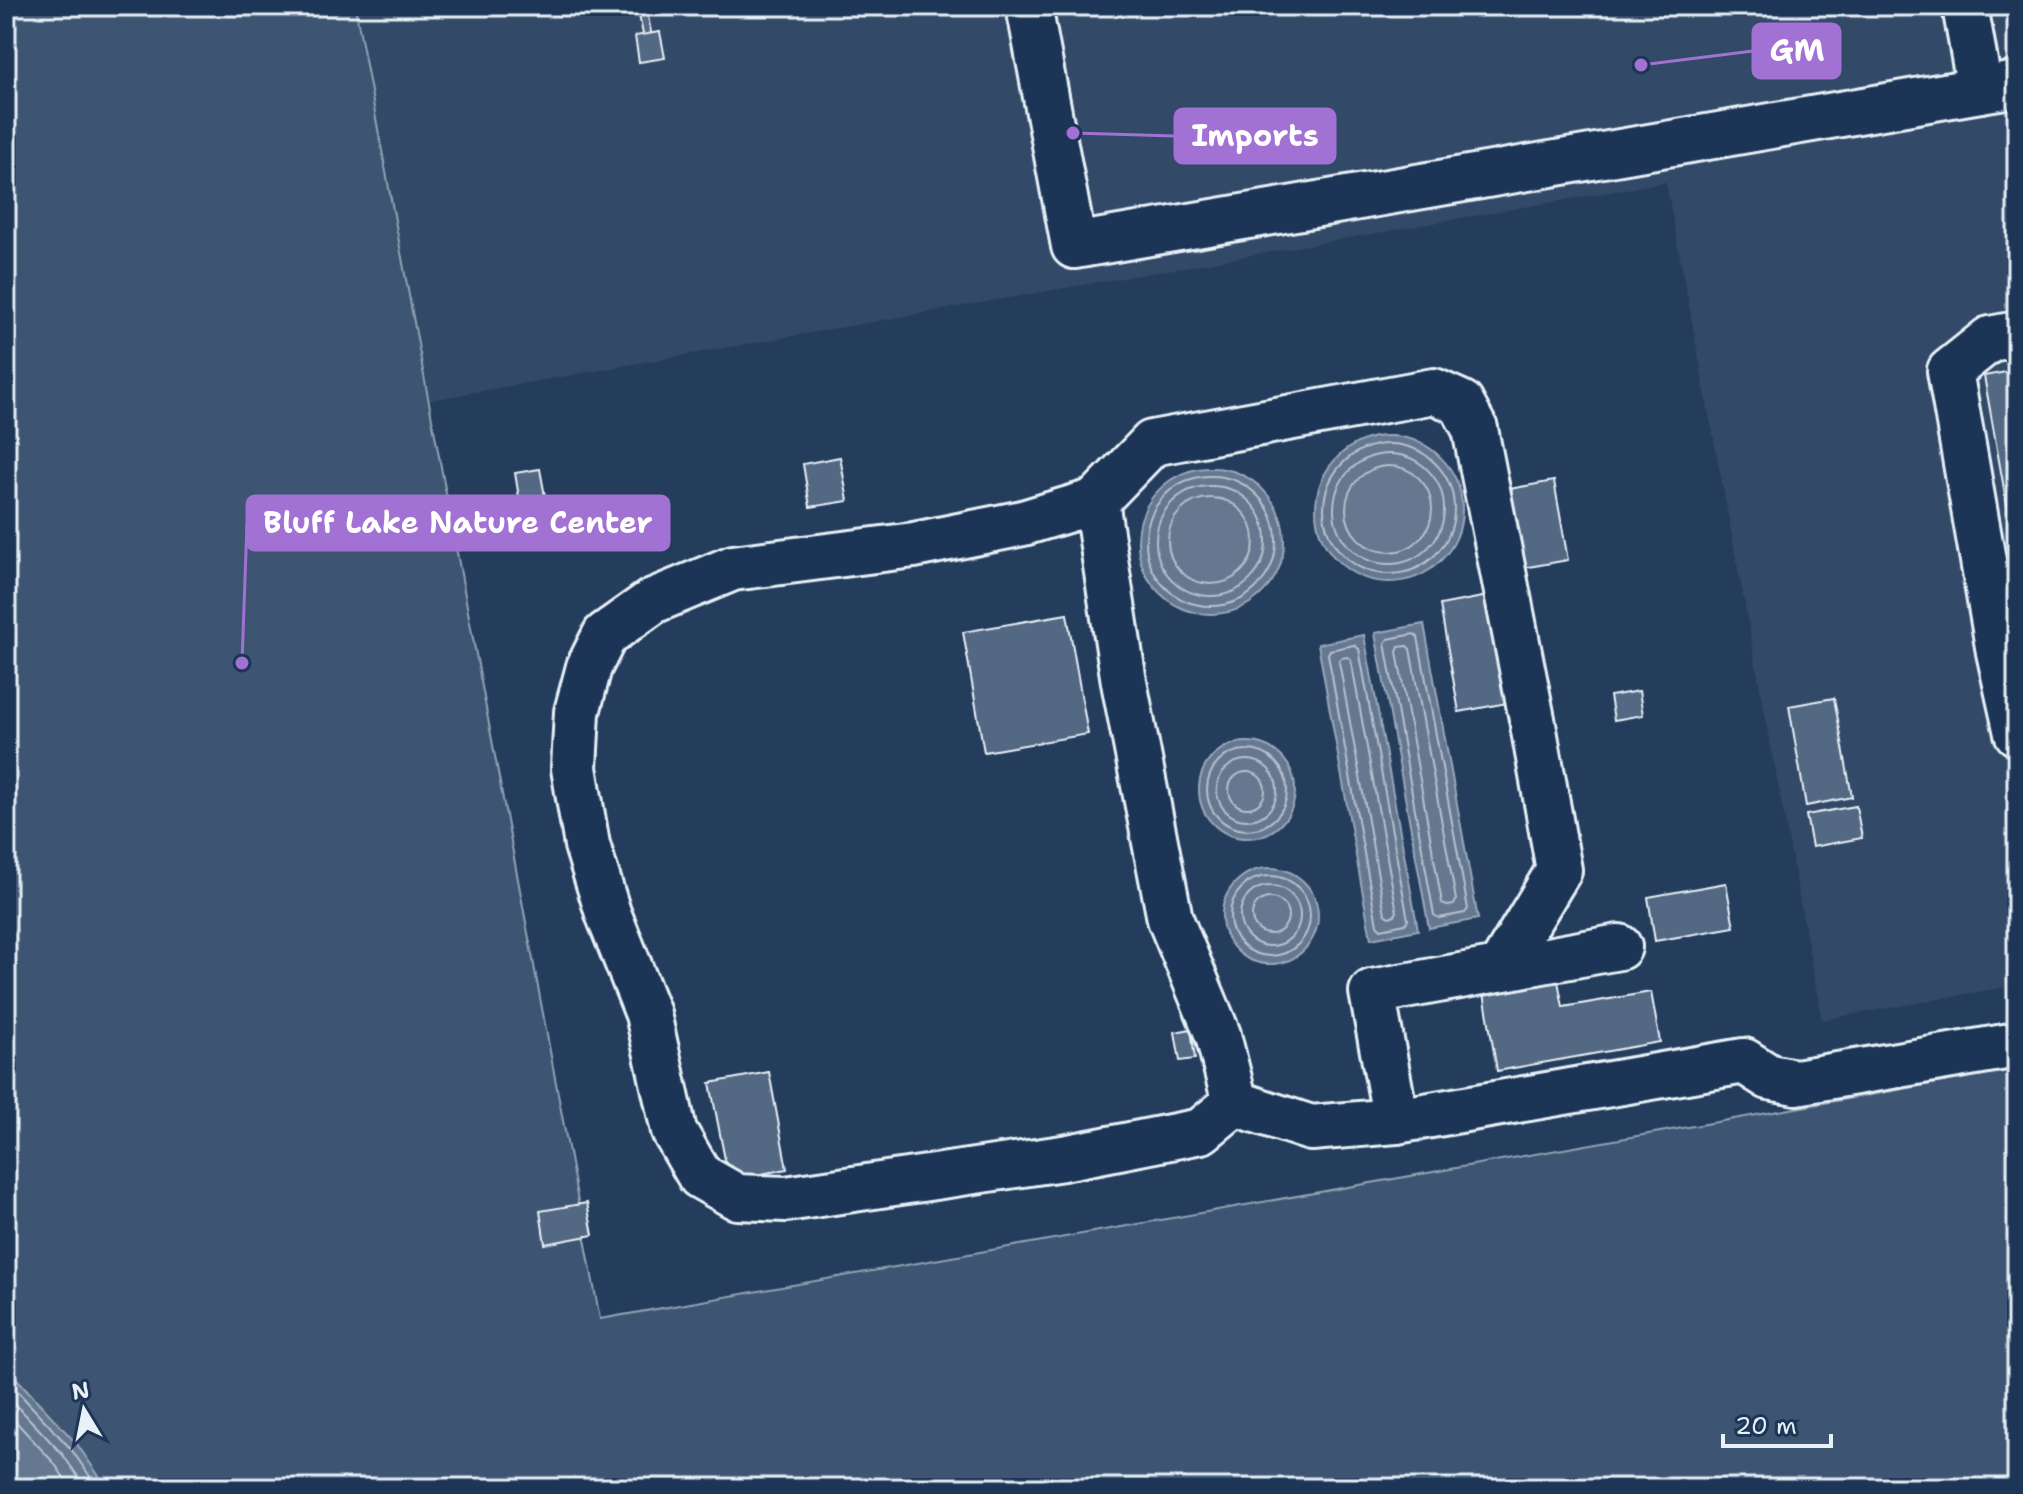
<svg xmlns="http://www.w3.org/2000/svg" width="2023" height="1494" font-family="'Shantell Sans',sans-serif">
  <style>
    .built { fill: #334a68 }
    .green { fill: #3e5472; stroke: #93a2b5; stroke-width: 2 }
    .water { fill: #657890; stroke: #99a8ba; stroke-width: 2 }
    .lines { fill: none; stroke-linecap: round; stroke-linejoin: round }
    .shore { stroke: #b4c1ce; stroke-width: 2 }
    .building { fill: #536782; stroke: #e8f1f8; stroke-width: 2 }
    .minor-casing { stroke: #e8f1f8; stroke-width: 50 }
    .minor { stroke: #1d3557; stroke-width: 44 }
    .leader { fill: none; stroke: #a171d3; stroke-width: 3 }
    .callout-dot { fill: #a171d3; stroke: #1d3557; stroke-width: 3 }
    .callout { fill: #a171d3; stroke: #a171d3; stroke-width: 3 }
    .callout-label { font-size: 30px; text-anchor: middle; font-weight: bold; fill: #fff }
  </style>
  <rect width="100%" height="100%" fill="#253d5d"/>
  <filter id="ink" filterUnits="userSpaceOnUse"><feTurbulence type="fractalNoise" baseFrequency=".0125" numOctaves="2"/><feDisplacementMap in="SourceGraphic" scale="16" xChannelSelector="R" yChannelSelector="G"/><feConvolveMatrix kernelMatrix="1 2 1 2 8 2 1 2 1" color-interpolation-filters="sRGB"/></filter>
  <g filter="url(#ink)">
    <!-- built -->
    <path class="built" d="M356,6H2017V985L1822,1020L1666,182L430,400L383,160Z"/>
    <!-- green -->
    <path class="green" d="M6,6H355L600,1319L2017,1069V1488H6Z"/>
    <!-- water -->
    <g class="water">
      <circle cx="1389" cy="509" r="73"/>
      <circle cx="1211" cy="541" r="73"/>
      <path d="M1424,624L1478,919L1429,928L1375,633Z"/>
      <path d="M1364,635L1418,930L1371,939L1318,644Z"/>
      <circle cx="1247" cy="790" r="48"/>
      <circle cx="1270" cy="916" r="48"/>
      <path d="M6,1367L77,1444L107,1488H19L6,1470Z"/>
    </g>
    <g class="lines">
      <!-- shore -->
      <g class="shore">
        <circle cx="1389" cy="509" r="65"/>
        <circle cx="1389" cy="509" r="55"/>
        <circle cx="1389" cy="509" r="43"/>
        <circle cx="1211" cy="541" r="65"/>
        <circle cx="1211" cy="541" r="55"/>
        <circle cx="1211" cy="541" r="43"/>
        <path d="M1414,634L1418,637L1468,909L1465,913L1439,918L1434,915L1385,643L1388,639Z"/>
        <path d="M1354,645L1359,649L1408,920L1405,924L1381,929L1377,925L1328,654L1330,650Z"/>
        <path d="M1407,646L1410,649L1456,900L1454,905L1447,906L1442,903L1397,652L1399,647Z"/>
        <path d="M1348,657L1351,660L1397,912L1395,915L1389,917L1385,914L1339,662L1341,658Z"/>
        <circle cx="1247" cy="790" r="40"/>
        <circle cx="1247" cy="790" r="30"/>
        <circle cx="1247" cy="790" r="18"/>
        <circle cx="1270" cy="916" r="40"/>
        <circle cx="1270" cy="916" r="30"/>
        <circle cx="1270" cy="916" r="18"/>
        <path d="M6,1379L71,1449L98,1488"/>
        <path d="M6,1394L63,1455L86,1488"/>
        <path d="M6,1411L54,1463L71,1488"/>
      </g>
    </g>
    <!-- building -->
    <g class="building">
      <path d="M637,6H646L652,37L644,39Z"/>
      <path d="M660,32L665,58L639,62L635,36Z"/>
      <path d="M2017,370V562L1984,376Z"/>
      <path d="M840,457L848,501L810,507L803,464Z"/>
      <path d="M540,469L551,529L525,534L515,473Z"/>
      <path d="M1554,481L1568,560L1523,568L1509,489Z"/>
      <path d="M1488,596L1507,703L1459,712L1440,605Z"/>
      <path d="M1067,614L1088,734L984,752L963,632Z"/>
      <path d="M1639,691L1643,715L1614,720L1610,696Z"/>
      <path d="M1834,698L1852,797L1806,806L1789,706Z"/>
      <path d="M1856,806L1862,838L1812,847L1806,815Z"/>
      <path d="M1726,883L1734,927L1655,941L1648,897Z"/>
      <path d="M1558,981L1563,1007L1651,992L1660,1042L1497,1071L1484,993Z"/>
      <path d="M1191,1029L1195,1059L1180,1061L1175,1032Z"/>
      <path d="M769,1072L787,1169L729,1180L710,1083Z"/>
      <path d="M587,1203L593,1235L545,1244L540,1211Z"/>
    </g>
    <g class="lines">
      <!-- minor casing -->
      <g class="minor-casing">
        <g id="minor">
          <path d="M1029,6L1074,246L1980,90"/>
          <path d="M1965,6L1980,90L2017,84"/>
          <path d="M2017,334L1990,339L1950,371L1999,652L2017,733"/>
          <path d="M1096,501L1152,443L1434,391L1461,403L1475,429L1532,719L1559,870L1500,968"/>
          <path d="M1619,947L1372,992L1396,1121L1744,1061L1769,1077L1796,1082L2017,1045"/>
          <path d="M1235,1103L1201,1131L1063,1158L786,1199L737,1197L700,1176L674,1131L648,1014L608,913L587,845L574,768L577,712L589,667L605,635L653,601L733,568L914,545L1023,523L1096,501L1124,682L1170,919L1218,1035L1235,1103L1311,1128L1396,1121"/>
        </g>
      </g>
      <!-- minor -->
      <use href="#minor" class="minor"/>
    </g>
  </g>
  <!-- callouts -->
  <path class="leader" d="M1641 65L1753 51M1073 133L1175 136M242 663L247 523"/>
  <g class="callout-dot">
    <circle cx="1641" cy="65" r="8"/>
    <circle cx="1073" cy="133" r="8"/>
    <circle cx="242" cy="663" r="8"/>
  </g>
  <g class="callout">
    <rect x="1753" y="24" width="87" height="54" rx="8"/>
    <rect x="1175" y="109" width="160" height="54" rx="8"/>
    <rect x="247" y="496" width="422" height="54" rx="8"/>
  </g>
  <g class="callout-label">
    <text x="1797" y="61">GM</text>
    <text x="1255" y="146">Imports</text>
    <text x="458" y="533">Bluff Lake Nature Center</text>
  </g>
  <!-- margin -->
  <rect width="2023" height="1494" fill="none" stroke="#1d3557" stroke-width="32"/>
  <rect x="16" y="16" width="1991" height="1462" fill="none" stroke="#e8f1f8" stroke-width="3" filter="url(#ink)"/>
  <!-- north arrow -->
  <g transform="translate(84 1410) rotate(350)" stroke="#1d3557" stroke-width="6" paint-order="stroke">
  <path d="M0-6L14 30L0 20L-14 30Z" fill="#e8f1f8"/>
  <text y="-12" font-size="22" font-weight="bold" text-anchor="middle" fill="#e8f1f8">N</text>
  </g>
  <!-- scale -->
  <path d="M1723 1434v12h108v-12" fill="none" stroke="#e8f1f8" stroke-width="4"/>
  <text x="1735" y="1434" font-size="24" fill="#e8f1f8" stroke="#1d3557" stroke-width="6" paint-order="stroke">20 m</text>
</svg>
